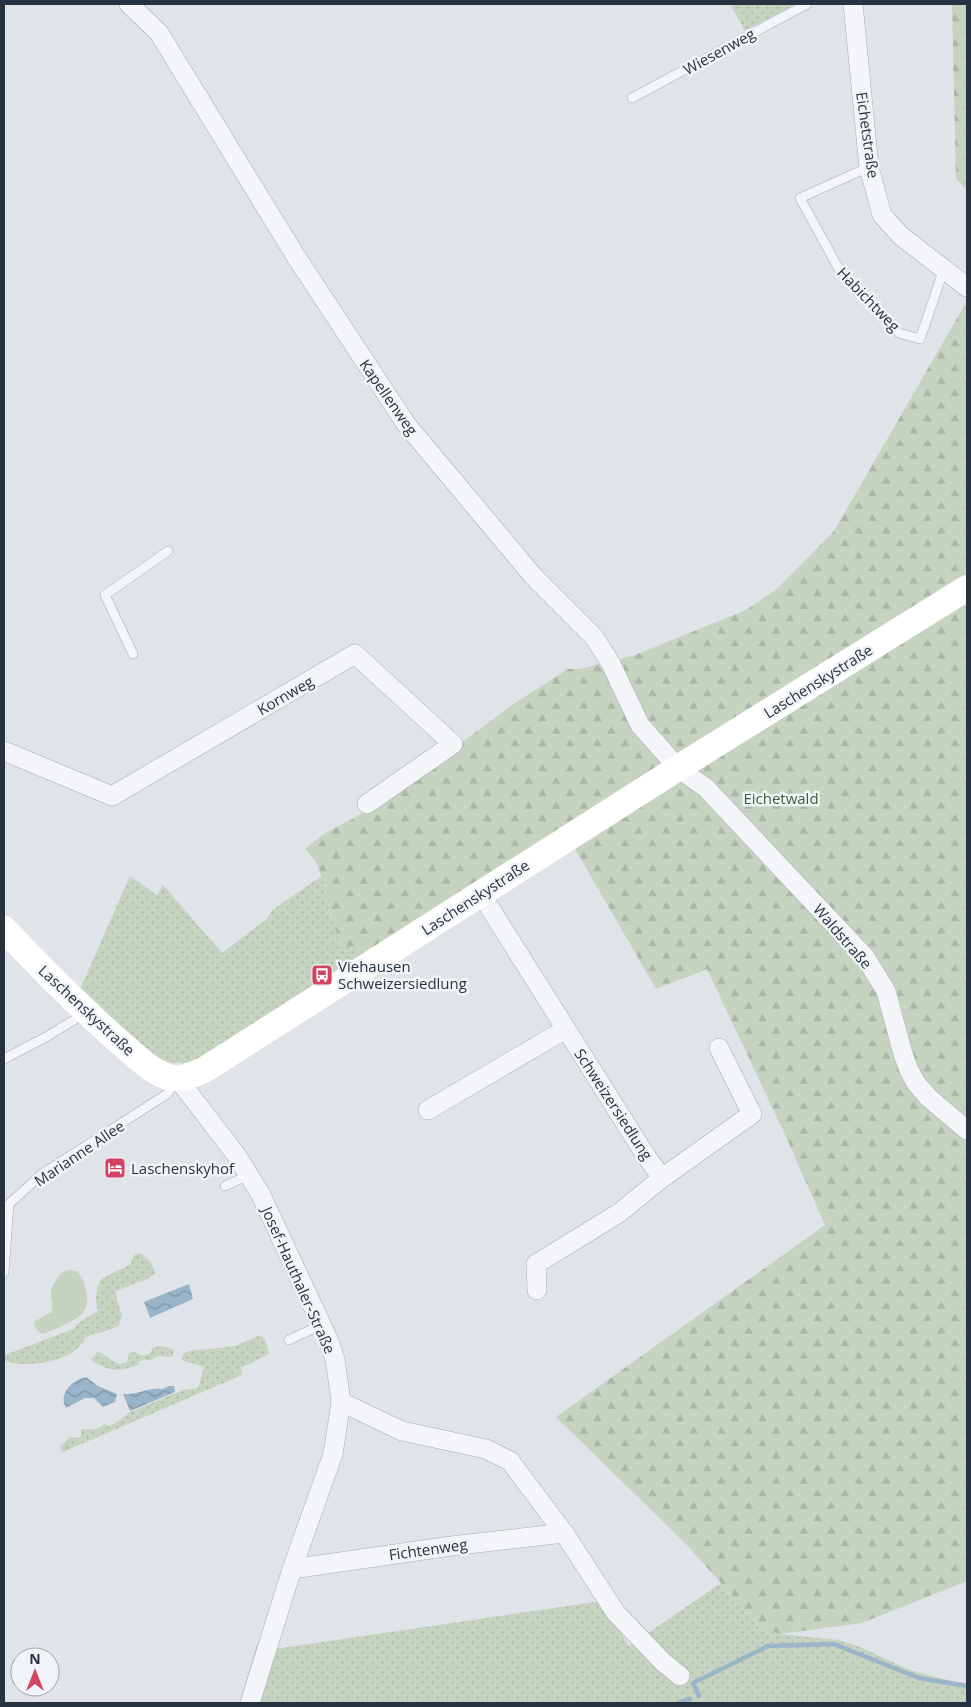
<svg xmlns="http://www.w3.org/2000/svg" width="971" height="1707" font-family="'Open Sans',sans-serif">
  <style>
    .grass { fill: url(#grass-dots) }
    .forest { fill: url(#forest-firs) }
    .park { fill: #c7d3c1 }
    .water { fill: url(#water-waves) }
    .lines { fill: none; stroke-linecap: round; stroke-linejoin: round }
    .stream { stroke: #9ab4ca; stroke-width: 4.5 }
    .lane-casing { stroke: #a5abb3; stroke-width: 10 }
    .street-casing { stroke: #a5abb3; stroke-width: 20 }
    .lane { stroke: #f3f5f8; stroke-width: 9 }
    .street { stroke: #f3f5f8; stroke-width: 19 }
    .secondary { stroke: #fff; stroke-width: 26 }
    .labels { text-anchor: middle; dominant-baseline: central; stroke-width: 5; stroke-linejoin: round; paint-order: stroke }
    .street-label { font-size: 15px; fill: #283341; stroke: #f0f3f7 }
    .park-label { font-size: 15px; fill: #3f5d35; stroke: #f0f3f7 }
    .poi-label { font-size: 15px; fill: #283341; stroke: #f0f3f7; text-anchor: start }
  </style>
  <defs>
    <pattern id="grass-dots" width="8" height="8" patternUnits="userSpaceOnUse" patternTransform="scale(1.25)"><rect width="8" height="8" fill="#c7d3c1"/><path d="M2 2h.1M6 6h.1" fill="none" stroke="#abb6a7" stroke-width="1.8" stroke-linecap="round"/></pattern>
    <pattern id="forest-firs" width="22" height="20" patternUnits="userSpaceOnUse" patternTransform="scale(1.25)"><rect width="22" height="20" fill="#c7d3c1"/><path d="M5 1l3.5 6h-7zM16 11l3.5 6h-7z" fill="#abb6a7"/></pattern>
    <pattern id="water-waves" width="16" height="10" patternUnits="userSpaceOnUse" patternTransform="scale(1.25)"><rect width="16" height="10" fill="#9ab4ca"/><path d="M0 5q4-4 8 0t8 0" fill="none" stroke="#7e93a6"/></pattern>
  </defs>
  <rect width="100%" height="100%" fill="#e0e4e9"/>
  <!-- grass -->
  <g class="grass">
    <path d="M730,4H796L745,31Z"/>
    <path d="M130,876L157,895L163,885L222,953L268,918L272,910L322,876L330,913L340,941L365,954L194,1062L174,1063L162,1060L77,996Z"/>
    <path d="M140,1253L150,1261L156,1273L147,1279L116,1291L117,1300L122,1315L119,1325L111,1329L86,1337C75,1359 46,1364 24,1364C17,1365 10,1362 4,1360L5,1355L73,1329L81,1321L98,1311C94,1299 96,1291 101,1279L131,1264C132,1257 134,1254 140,1253Z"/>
    <path d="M260,1335L265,1339L269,1354L241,1368L242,1375L63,1452L60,1447L70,1437L80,1438L82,1429C91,1429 98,1431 104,1424L109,1426L119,1421L128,1413L183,1390L198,1388L204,1367L181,1360L184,1353L190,1351L236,1346Z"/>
    <path d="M161,1346L174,1350L172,1357L159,1356L148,1361L146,1359L138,1362L139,1365C118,1372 109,1372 91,1360L98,1351L116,1363L122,1364L127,1362L129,1353L135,1352L143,1356L151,1353L152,1348Z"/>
    <path d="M721,1583L761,1628L780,1634L839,1640L860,1647L910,1670L939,1678L967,1684V1703H240L257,1644L274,1649L602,1601L629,1646Z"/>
  </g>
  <!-- forest -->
  <g class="forest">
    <path d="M952,4H967V190L956,179Z"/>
    <path d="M967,301V1581L862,1623L780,1634L761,1628L688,1546L556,1417L825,1225L786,1137L707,969L656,989L563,828L365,954L340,942C336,931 332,921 330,911C324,888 323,865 305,849L325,833L354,818L387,797L518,701L568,669H580L635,655L746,610L778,588L834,531Z"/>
  </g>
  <!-- park -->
  <path class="park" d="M69,1270L77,1271C83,1278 86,1286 87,1296C90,1320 61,1325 44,1334L40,1333L34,1326L35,1321L52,1312C53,1303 50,1298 51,1291C52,1284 58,1278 62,1272Z"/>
  <!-- water -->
  <g class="water">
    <path d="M189,1284L193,1299L150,1318L144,1302Z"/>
    <path d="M86,1377L98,1386L117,1394L115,1402L103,1407L94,1398H85L66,1408C58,1394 72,1380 86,1377Z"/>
    <path d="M169,1386H174L175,1392L130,1411L123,1394C137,1395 149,1387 162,1389Z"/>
  </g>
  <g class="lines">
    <!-- stream -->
    <g class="stream">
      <path d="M699,1696L693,1683L768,1646L834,1644L919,1678L967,1686"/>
      <path d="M678,1703L690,1699"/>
    </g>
    <!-- lane casing -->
    <g class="lane-casing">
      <g id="lane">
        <path d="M632,98L807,4"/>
        <path d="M869,167L800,198L840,271L899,333L920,339L944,269"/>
        <path d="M133,654L105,595L168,551"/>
        <path d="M4,1059L46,1037L84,1014"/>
        <path d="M225,1186L249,1175"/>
        <path d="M4,1272L9,1204L42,1174L167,1094L176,1081"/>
        <path d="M289,1340L321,1325"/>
      </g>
    </g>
    <!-- street casing -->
    <g class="street-casing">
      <g id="street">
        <path d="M129,4L159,33L295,255L406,424L534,577L594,637L611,664L640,725L678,768L706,788L865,957L886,991L903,1054L909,1070L916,1083L929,1098L967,1130"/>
        <path d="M853,4L869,167L882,215L901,236L967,287"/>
        <path d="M4,751L112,796L355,654L453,744L367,804"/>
        <path d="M481,894L646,1156L662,1178"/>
        <path d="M178,1079L237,1156L261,1195L328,1339L335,1359L341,1402L333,1454L292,1569L250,1703"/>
        <path d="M428,1110L566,1029"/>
        <path d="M537,1290L536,1264L619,1213L662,1178L752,1114L719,1048"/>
        <path d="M341,1402L402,1431L486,1449L510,1461L564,1533L616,1613L663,1662L680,1676"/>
        <path d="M292,1569L451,1546L564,1533"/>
      </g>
    </g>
    <!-- lane -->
    <use href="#lane" class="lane"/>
    <!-- street -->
    <use href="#street" class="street"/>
    <!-- secondary -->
    <path class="secondary" d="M4,929C43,970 82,1009 124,1046C137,1057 152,1072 168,1077C181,1081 192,1075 204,1070L678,768L967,588"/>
  </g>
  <!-- icons -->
  <defs>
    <g id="bus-square" transform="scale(1.125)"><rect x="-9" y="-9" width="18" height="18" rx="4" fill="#d14360" stroke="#f0f3f7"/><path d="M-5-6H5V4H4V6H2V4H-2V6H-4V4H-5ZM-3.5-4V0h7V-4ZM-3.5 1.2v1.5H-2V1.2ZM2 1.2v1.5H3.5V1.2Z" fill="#fff"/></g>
    <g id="hotel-square" transform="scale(1.125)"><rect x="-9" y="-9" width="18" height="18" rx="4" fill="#d14360" stroke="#f0f3f7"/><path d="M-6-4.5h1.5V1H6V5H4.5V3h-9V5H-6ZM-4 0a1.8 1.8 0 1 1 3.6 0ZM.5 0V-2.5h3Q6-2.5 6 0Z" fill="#fff"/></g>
  </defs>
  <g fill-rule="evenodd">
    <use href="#bus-square" x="322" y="975"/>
    <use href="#hotel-square" x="115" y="1168"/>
  </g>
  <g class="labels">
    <!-- street labels -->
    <g class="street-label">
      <text transform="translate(719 51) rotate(-29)">Wiesenweg</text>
      <text transform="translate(868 135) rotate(82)">Eichetstraße</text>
      <text transform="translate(869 299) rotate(46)">Habichtweg</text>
      <text transform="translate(389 397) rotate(55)">Kapellenweg</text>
      <text transform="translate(818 681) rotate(-32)">Laschenskystraße</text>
      <text transform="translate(285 695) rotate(-30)">Kornweg</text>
      <text transform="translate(475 897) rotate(-33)">Laschenskystraße</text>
      <text transform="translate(843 936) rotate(49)">Waldstraße</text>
      <text transform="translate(87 1010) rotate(43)">Laschenskystraße</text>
      <text transform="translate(614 1104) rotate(57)">Schweizersiedlung</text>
      <text transform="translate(79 1153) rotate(-34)">Marianne Allee</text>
      <text transform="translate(299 1280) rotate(66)">Josef-Hauthaler-Straße</text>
      <text transform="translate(428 1549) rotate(-8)">Fichtenweg</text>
    </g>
    <!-- park labels -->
    <g class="park-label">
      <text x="781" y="798">Eichetwald</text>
    </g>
    <!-- poi labels -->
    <g class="poi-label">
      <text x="338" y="966">Viehausen<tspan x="338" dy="17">Schweizersiedlung</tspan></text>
      <text x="131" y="1168">Laschenskyhof</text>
    </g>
  </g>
  <!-- border -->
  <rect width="971" height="1707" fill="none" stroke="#283341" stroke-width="10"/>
  <!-- north arrow -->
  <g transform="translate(35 1672)"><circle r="24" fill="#f0f3f7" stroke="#a0a6ae"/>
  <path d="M0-4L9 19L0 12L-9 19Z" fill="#d14360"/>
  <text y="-8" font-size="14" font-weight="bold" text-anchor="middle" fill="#283341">N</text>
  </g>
</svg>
